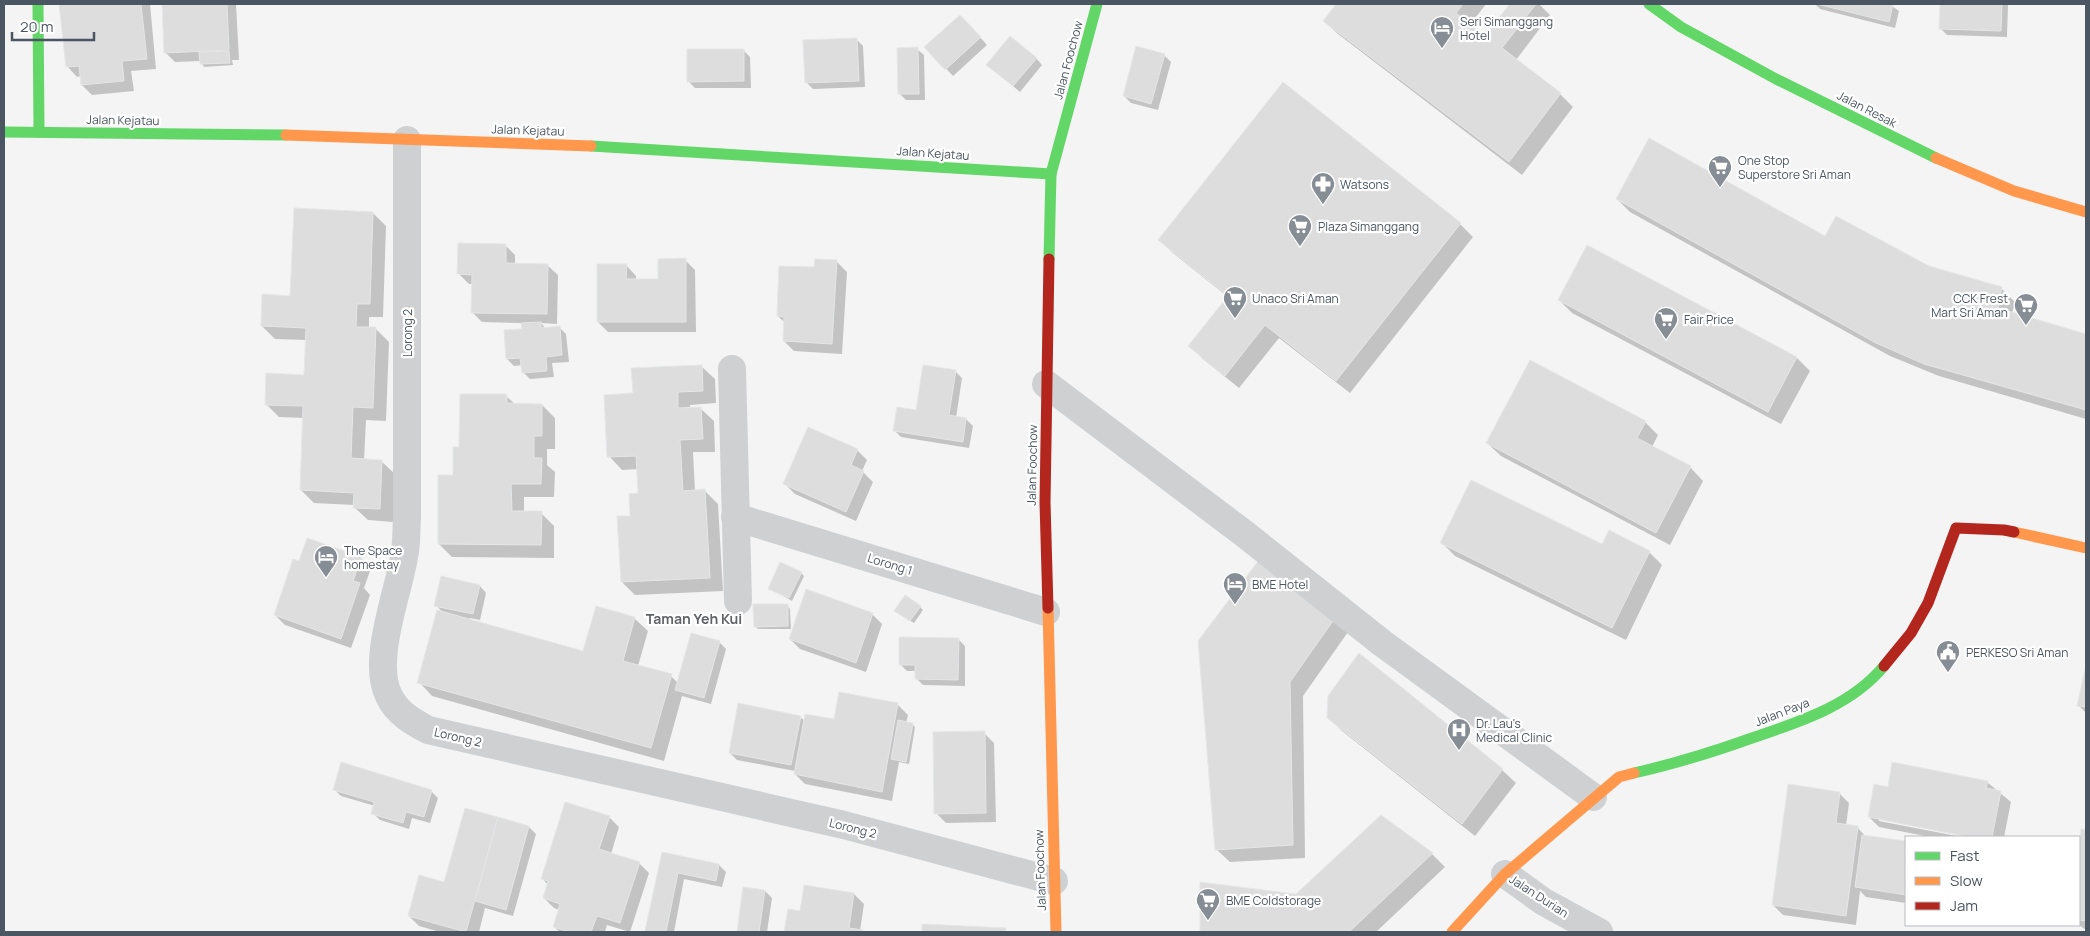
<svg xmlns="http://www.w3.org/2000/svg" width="2090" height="936" font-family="Manrope,sans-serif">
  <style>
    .shadow { fill: #0003 }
    .building { fill: #ddddde; stroke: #e5e6e7 }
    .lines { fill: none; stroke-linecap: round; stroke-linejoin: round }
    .street { stroke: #ced0d2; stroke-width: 28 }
    .fast { stroke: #63d668; stroke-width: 11 }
    .slow { stroke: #ff974d; stroke-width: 11 }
    .jam { stroke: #b3261e; stroke-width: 11 }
    .labels { text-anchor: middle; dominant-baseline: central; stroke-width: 4.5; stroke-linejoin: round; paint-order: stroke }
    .poi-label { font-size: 12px; fill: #4a5661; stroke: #fff; text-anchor: start }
    .street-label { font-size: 12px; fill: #4a5661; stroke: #fff }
    .neighbourhood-label { font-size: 14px; font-weight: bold; fill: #5f6368; stroke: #fff }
  </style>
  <rect width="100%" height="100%" fill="#f4f4f4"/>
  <!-- shadow -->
  <g class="shadow">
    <path d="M60,4H150L156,69L131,71L134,91L92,95L82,85L81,76L77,77L67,66Z"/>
    <path d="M163,4H236L239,60H232L233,65L204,67L201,61L175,62L165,52Z"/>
    <path d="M1337,4H1486L1470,25L1485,37L1511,4H1539L1550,15L1516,60L1560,94L1573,107L1522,175L1338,34L1324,21Z"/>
    <path d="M1815,4H1889L1899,11L1895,28L1820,9Z"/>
    <path d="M1941,4H2008L2007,37L1947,35L1940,28Z"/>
    <path d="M967,23L987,45L953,76L926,47Z"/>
    <path d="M856,39L863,46L865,87L813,89L806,82Z"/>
    <path d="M917,49L924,55L925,100H906L899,93Z"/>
    <path d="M743,50L750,57L751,88H695L689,82Z"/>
    <path d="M1164,55L1171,62L1158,110L1131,103L1124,96Z"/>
    <path d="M1036,58L1042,65L1020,92L995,71Z"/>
    <path d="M1283,84L1460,224L1473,237L1350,393L1279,338L1239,388L1203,359L1190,346L1228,297L1173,253L1160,240Z"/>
    <path d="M1617,199L1928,267L2002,289L2015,302L2012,314L2086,335V419L1939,376L1890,356L1630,212Z"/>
    <path d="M373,213L386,226L383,317H369V328L376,329L389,342L386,421L366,420L364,460L381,461L395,474L393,522L368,520L354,507V505L314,503L301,490L304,418L279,417L266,404L305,376L307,340L275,339L262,326Z"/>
    <path d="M505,245L515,255V264L547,265L558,275L557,324L541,323L546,329L560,328L566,334L569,362L552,363L554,377L530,379L523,372L522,365L514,366L507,359L523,330L522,323L482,322L472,312L473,284H469L459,274Z"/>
    <path d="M1588,246L1797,358L1810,371L1781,424L1572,313L1559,300Z"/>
    <path d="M685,260L695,270L696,332H608L598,322L626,265L636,276V280H659Z"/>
    <path d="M836,261L847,272L842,354L794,351L784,341L785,323L778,316L816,269Z"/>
    <path d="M701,366L715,379L716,403L690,405V409L700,408L714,421L715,452H693L695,491H705L718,504L723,591L635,595L622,582L631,517L639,494L638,469L622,470L609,456L634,395Z"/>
    <path d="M955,371L962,378L956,418L966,419L973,426L969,448L901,437L895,431L917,411Z"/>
    <path d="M506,396L515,404L542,405L555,418V449H547V465L555,472L554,497H524V513H541L554,526V558L452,557L439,544L461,448Z"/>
    <path d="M1645,422L1658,435L1652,447L1690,467L1703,481L1670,545L1501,456L1487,443Z"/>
    <path d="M857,450L867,460L862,471L873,482L856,521L795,494L785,484Z"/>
    <path d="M1442,543L1603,546L1649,552L1662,565L1626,640L1455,556Z"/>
    <path d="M361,558L371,568L364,588L370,595L351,648L285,625L275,615L299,563Z"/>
    <path d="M1259,562L1348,632L1303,696L1305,858L1230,862L1216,849Z"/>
    <path d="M801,573L804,576L792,601L769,588Z"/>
    <path d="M480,586L486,593L480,620L470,618L469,620L584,653L634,618L648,631L638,666L671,676L678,683L719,642L726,649L711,704L682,696L664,761L432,696L419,682L443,613L436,605Z"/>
    <path d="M787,605L790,609L791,629H758L755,626Z"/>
    <path d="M920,607L923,610L914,623L899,614Z"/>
    <path d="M872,614L882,624L866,672L800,649L790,639Z"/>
    <path d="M958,639L965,646V686L923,685L916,678V671H907L900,664Z"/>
    <path d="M1359,655L1502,770L1516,783L1475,836L1342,731L1328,717Z"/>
    <path d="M2086,671V713L2078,705Z"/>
    <path d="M898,705L908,715L906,723L912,724L915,727L909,764L899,762L892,801L805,784L795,774V771L737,760L730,753L800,717L805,721H835Z"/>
    <path d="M984,733L994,743L996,822L946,823L936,813Z"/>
    <path d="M1987,782L2011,802L2004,837H1975L1879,818V821L1962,837H1930L1879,827L1869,817L1889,788Z"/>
    <path d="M334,789L431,791L438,798L430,823L412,818L409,829L380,820L373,813L375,806L341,796Z"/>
    <path d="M1839,793L1849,803L1846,826L1857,827L1866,837L1906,843V903L1866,897L1860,891L1856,925L1783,915L1773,905Z"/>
    <path d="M609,817L619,827L611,854L639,863L649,873L630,932L607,925L605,932H560L554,927L560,910L554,908L544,898L548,885L542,878Z"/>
    <path d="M1381,817L1432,854L1445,867L1376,932H1201V883L1297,895Z"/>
    <path d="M497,818L529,827L536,834L513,916L485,908L479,932H440L419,926L409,916L445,884Z"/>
    <path d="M2082,831H2086V930L2079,925V865Z"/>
    <path d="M663,854L719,865L726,872L722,887L684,879L674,932H648L647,931Z"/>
    <path d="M805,886L854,894L864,904L860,931L864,932H786L801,912Z"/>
    <path d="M745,888L765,891L772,898L767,932H738Z"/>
    <path d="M923,925L1005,930L1008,932H923Z"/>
  </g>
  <!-- building -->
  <g class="building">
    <path d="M59,4H141L147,59L122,61L124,81L81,85L79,66L66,67Z"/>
    <path d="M162,4H227L229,50L164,53Z"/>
    <path d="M1336,4H1463L1456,13L1485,35L1510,4H1536L1502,48L1561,93L1509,162L1323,21Z"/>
    <path d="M1817,4H1893L1889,22Z"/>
    <path d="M1940,4H2002L2001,31L1939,29Z"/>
    <path d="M960,15L981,37L945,70L924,47Z"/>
    <path d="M1010,36L1037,58L1013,86L986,65Z"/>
    <path d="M857,38L859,81L805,83L803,40Z"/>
    <path d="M1136,46L1165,54L1151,104L1123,96Z"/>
    <path d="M918,47L919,94H898L897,48Z"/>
    <path d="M687,49H744V81L687,82Z"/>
    <path d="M229,51L230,63L200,64L199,52Z"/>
    <path d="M1283,82L1461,223L1336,381L1265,325L1225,376L1188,346L1228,296L1158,240Z"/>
    <path d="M1649,138L1825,236L1836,216L1929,266L2002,287L1998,308L2086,334V410L1924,364L1876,343L1616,199Z"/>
    <path d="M294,208L373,212L370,304H357L356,327H376L373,408L353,407L351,458L382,460L380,509L353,508L354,493L300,490L303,406L265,405L266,373L304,375L306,328L261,326L262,294L290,296Z"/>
    <path d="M458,243L506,244V263L548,264L547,314L471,313L472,275L457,274Z"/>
    <path d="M1587,245L1797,357L1768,412L1558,300Z"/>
    <path d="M686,258V322H597V264H627L626,279H658V259Z"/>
    <path d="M815,259L837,260L832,344L783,341L784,317L777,316L779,266L814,267Z"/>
    <path d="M541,322V328L560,326L562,355L546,357L547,371L522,373L520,358L506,359L504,330L522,329L521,323Z"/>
    <path d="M1530,360L1646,421L1637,438L1691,466L1656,533L1486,443Z"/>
    <path d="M702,365L703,391L678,392V408L701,407L703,439L680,440L683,491L705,489L710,578L621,582L617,516H630L629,494L638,493L636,456L607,457L604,395L633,393L631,368Z"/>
    <path d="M923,365L956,370L949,415L966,418L963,442L893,431L897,407L916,410Z"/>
    <path d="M460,394H507V403L542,404V436H534V458H542L541,484H511L512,511H542L541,545L438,544V475H453V447H459Z"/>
    <path d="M808,427L858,449L851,465L864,471L846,512L783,484Z"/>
    <path d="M1471,480L1602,544L1609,530L1650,551L1612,628L1440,543Z"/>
    <path d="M307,538L362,557L353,581L360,583L341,639L274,615L293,559L299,561Z"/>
    <path d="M1259,560L1335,618L1290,682L1293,845L1215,850L1198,641Z"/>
    <path d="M780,562L802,572L789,598L768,589Z"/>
    <path d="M441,576L480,585L473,614L434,606Z"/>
    <path d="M806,589L873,613L856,663L789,639Z"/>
    <path d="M905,595L921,606L910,621L894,611Z"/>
    <path d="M753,604H788V626L754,627Z"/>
    <path d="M596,606L635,617L623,661L672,674L651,748L417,683L437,610L583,651Z"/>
    <path d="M691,633L720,641L704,698L675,690Z"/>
    <path d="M899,637L959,638L958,680L915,679V665H899Z"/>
    <path d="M1359,653L1503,769L1462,824L1327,718L1328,696Z"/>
    <path d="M2086,665V707L2077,706Z"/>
    <path d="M839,692L898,703L882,792L794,774L805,714L834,719Z"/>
    <path d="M738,703L801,716L791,765L729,753Z"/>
    <path d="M898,720L913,723L906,762L891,759Z"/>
    <path d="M985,731L986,813L934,814L933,732Z"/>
    <path d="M341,762L432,790L424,817L406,812L403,823L371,814L374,802L333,790Z"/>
    <path d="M1892,762L1988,781L1986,788L2001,791L1992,837H1968L1868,817L1874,784L1888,787Z"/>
    <path d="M1788,784L1840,792L1836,823L1858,826L1846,916L1772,905Z"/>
    <path d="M565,802L610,816L599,849L640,862L620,923L597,916L591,932H569L553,927L560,904L543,898L548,881L541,879Z"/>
    <path d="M465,808L498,817L466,932L408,916L419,875L444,882Z"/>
    <path d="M1381,815L1433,853L1349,932H1200V882L1296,894Z"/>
    <path d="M498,817L529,826L506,910L475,901Z"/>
    <path d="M2081,829L2086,830V921L2079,920V852Z"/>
    <path d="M1862,835L1906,841V895L1855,887Z"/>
    <path d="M662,852L719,864L716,881L678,873L666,932H652L645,931Z"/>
    <path d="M804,885L854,893L849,928L863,930V932H784L788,909L800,911Z"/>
    <path d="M743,887L765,890L759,932H737Z"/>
    <path d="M922,924L1006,928L1005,932H922Z"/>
  </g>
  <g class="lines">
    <!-- street -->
    <g class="street">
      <path d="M407,140V518C406,531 407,544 404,557C398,594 371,661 389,696C397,713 413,722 428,730L844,825L1054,881"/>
      <path d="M732,369L738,601"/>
      <path d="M1046,384L1246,535L1382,643L1593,797"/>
      <path d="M735,517L1046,612"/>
      <path d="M1505,874L1544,902L1599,932"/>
    </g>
    <!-- fast -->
    <g class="fast">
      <path d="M38,4L39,132"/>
      <path d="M1649,4L1681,27L1776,79L1936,158"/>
      <path d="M4,132L286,135"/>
      <path d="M591,146L1051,174"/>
      <path d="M1049,259L1051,174L1097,4"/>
      <path d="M1634,773C1674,764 1713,752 1752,738C1799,722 1851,706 1884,666"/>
    </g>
    <!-- slow -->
    <g class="slow">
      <path d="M286,135L591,146"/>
      <path d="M1936,158L2014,191L2086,212"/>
      <path d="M2014,532L2086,548"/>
      <path d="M1048,608L1056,932"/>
      <path d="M1452,932L1505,874L1619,777L1634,773"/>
    </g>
    <!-- jam -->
    <g class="jam">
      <path d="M1048,608L1045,502L1049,259"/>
      <path d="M1884,666L1911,633L1928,603L1956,528L2004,530L2014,532"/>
    </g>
  </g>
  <!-- icons -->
  <defs>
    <g id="hotel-pin" transform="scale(1.25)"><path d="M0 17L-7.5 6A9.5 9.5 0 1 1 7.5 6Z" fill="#868d94" stroke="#fff"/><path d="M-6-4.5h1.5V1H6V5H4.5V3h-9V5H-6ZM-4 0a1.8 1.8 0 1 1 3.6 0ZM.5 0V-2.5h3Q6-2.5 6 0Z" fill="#fff"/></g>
    <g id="supermarket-pin" transform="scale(1.25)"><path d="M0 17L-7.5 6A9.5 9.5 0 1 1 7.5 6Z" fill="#868d94" stroke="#fff"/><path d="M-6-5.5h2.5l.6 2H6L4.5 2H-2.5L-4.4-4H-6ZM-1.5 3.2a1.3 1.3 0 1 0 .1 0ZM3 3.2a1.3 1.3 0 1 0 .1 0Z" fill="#fff"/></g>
    <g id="pharmacy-pin" transform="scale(1.25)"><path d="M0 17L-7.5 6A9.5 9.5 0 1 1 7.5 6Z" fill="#868d94" stroke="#fff"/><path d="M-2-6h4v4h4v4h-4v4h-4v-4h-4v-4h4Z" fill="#fff"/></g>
    <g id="civic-pin" transform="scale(1.25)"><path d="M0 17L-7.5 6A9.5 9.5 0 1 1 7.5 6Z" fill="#868d94" stroke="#fff"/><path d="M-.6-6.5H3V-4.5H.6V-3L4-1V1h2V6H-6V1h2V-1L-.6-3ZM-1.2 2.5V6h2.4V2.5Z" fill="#fff"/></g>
    <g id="hospital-pin" transform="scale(1.25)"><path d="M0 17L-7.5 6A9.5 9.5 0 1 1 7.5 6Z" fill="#868d94" stroke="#fff"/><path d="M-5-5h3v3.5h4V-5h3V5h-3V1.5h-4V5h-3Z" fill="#fff"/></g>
  </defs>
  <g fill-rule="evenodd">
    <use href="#hotel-pin" x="1442" y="28"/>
    <use href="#supermarket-pin" x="1720" y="167"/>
    <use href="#pharmacy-pin" x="1323" y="184"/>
    <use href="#supermarket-pin" x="1300" y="226"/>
    <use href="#supermarket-pin" x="1235" y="298"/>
    <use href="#supermarket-pin" x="2026" y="305"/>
    <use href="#supermarket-pin" x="1666" y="319"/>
    <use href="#hotel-pin" x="326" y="557"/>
    <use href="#hotel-pin" x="1235" y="584"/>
    <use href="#civic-pin" x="1948" y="652"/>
    <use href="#hospital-pin" x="1459" y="730"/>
    <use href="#supermarket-pin" x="1208" y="900"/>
  </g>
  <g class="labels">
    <!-- poi labels -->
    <g class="poi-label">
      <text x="1460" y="21">Seri Simanggang<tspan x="1460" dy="14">Hotel</tspan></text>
      <text x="1738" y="160">One Stop<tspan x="1738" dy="14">Superstore Sri Aman</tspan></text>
      <text x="1340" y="184">Watsons</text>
      <text x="1318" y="226">Plaza Simanggang</text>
      <text x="1252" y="298">Unaco Sri Aman</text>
      <text x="2008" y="298" text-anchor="end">CCK Frest<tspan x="2008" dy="14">Mart Sri Aman</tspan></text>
      <text x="1684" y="319">Fair Price</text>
      <text x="344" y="550">The Space<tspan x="344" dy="14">homestay</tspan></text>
      <text x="1252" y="584">BME Hotel</text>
      <text x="1966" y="652">PERKESO Sri Aman</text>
      <text x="1476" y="723">Dr. Lau's<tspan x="1476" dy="14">Medical Clinic</tspan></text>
      <text x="1226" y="900">BME Coldstorage</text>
    </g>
    <!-- street labels -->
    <g class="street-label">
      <text transform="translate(1068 60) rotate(-75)">Jalan Foochow</text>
      <text transform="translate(1867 109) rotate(27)">Jalan Resak</text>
      <text transform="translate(123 120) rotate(1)">Jalan Kejatau</text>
      <text transform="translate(528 130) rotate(2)">Jalan Kejatau</text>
      <text transform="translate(933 153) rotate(4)">Jalan Kejatau</text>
      <text transform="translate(407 333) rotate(-90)">Lorong 2</text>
      <text transform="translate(1032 465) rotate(-89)">Jalan Foochow</text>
      <text transform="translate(890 564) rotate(17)">Lorong 1</text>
      <text transform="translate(1782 712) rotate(-21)">Jalan Paya</text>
      <text transform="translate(458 737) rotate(13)">Lorong 2</text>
      <text transform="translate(853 828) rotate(14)">Lorong 2</text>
      <text transform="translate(1040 870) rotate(-92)">Jalan Foochow</text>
      <text transform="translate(1539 896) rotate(33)">Jalan Durian</text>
    </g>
    <!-- neighbourhood labels -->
    <g class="neighbourhood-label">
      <text x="694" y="618">Taman Yeh Kui</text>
    </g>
  </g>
  <!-- border -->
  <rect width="2090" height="936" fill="none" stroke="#4a5661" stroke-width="10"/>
  <!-- legend -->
  <rect x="1905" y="836" width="175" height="90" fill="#ffffff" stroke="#b7bbc0"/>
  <rect x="1915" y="852" width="25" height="8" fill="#63d668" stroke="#b7bbc0"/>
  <text x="1950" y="861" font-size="15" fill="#4a5661">Fast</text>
  <rect x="1915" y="877" width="25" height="8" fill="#ff974d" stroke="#b7bbc0"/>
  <text x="1950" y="886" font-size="15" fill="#4a5661">Slow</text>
  <rect x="1915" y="902" width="25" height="8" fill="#b3261e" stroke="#b7bbc0"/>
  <text x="1950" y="911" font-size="15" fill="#4a5661">Jam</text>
  <!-- scale -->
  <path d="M12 32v8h82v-8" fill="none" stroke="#4a5661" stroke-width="2.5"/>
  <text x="20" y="32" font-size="15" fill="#4a5661" stroke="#ffffff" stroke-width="4" paint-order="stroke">20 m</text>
</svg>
